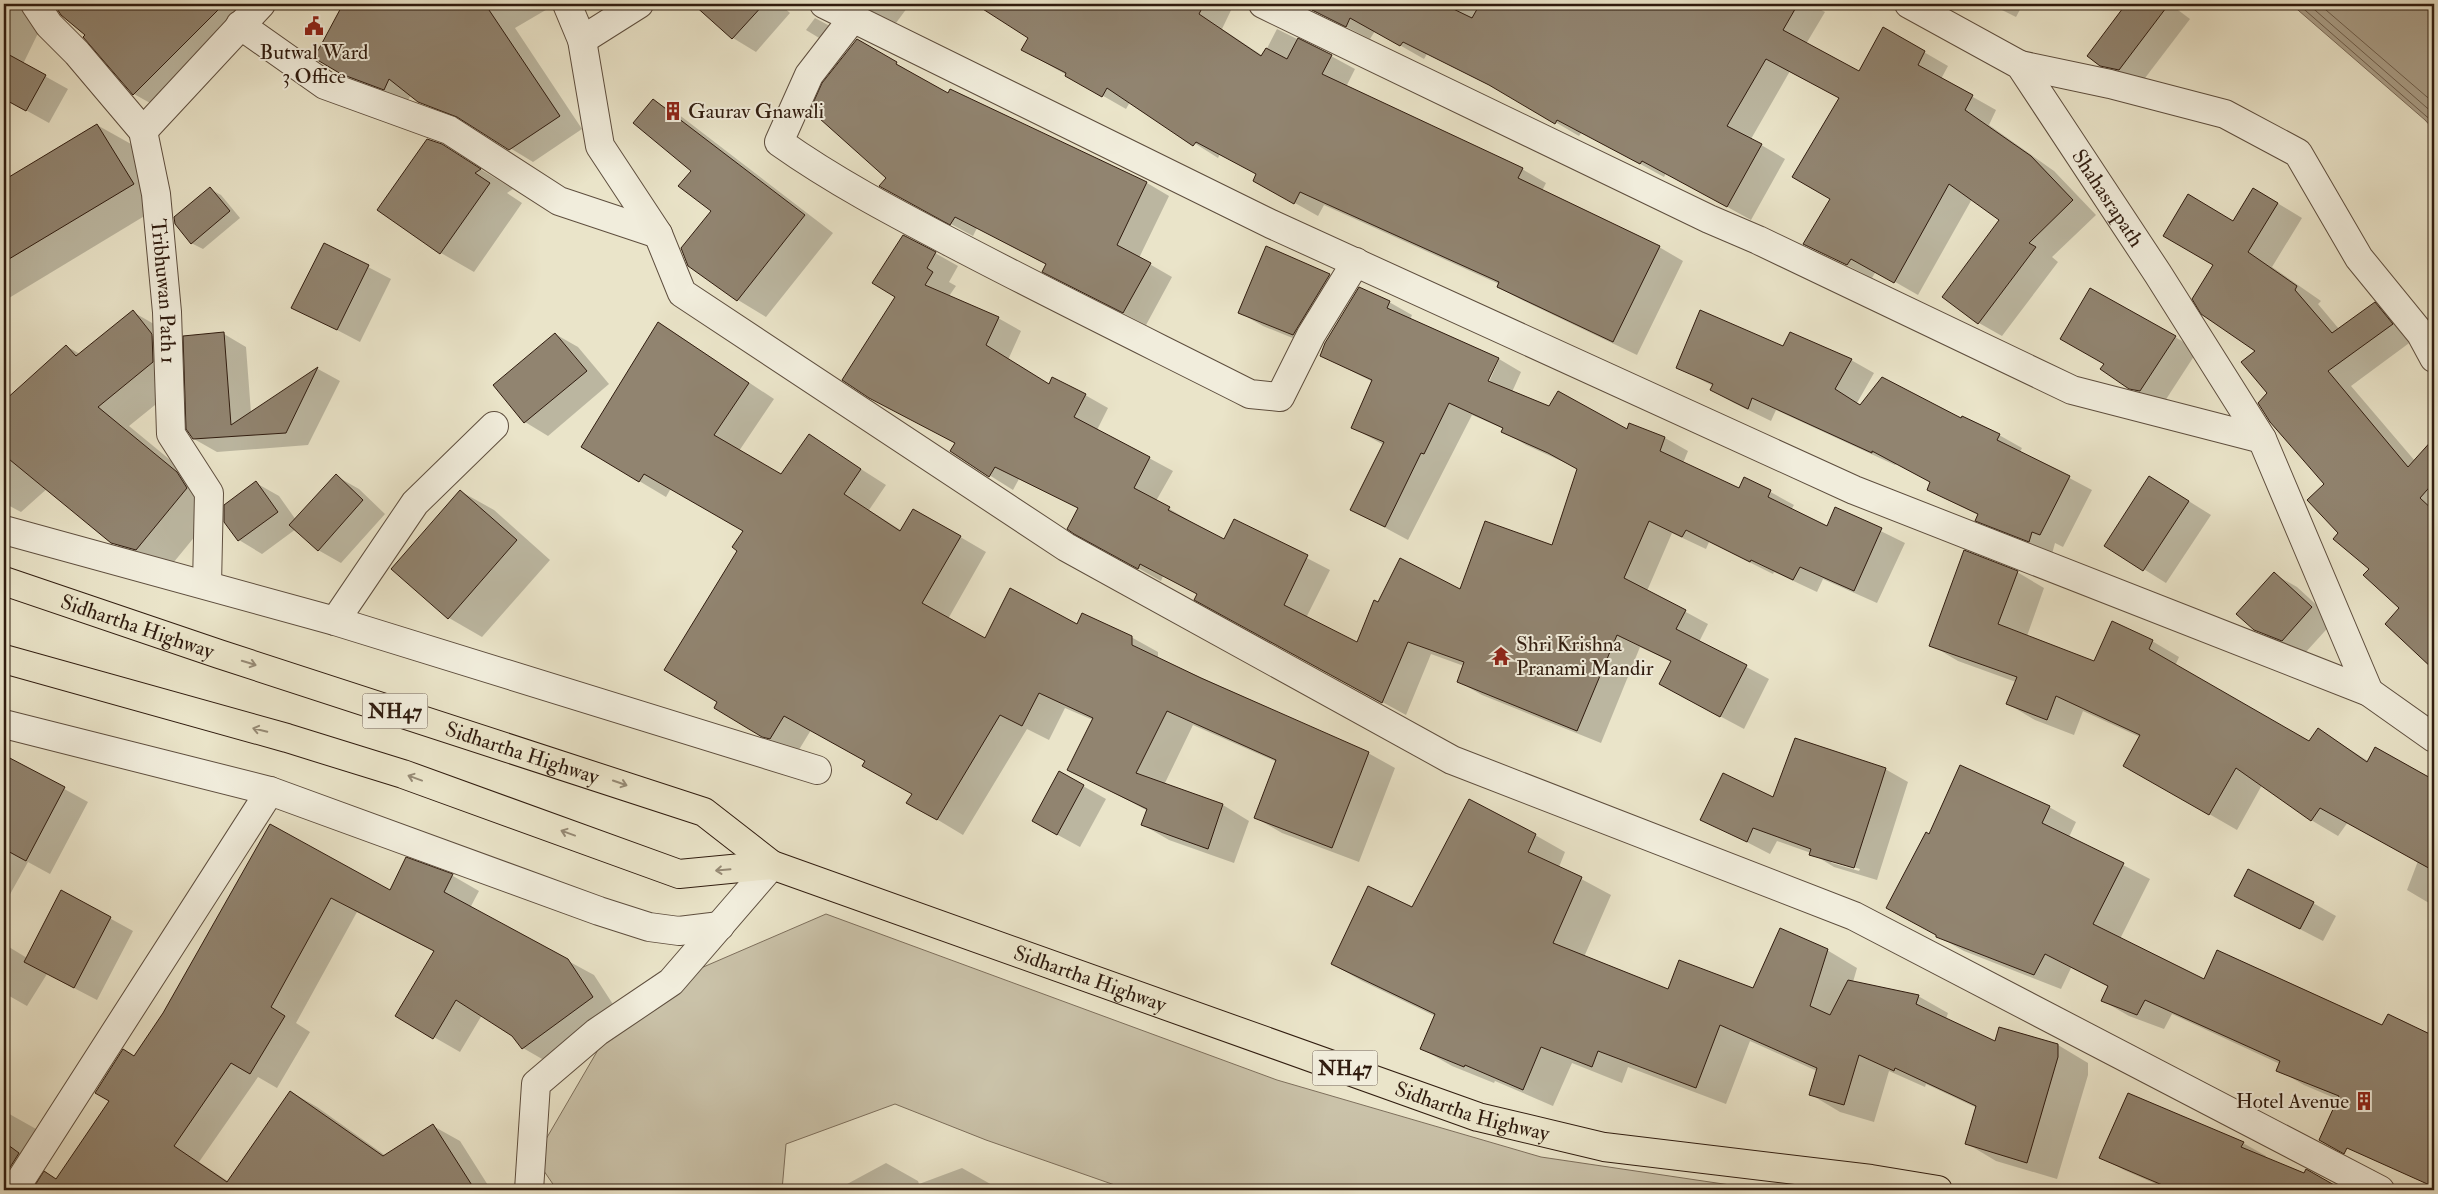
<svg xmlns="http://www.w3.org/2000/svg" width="2438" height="1194" font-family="'IM FELL Double Pica',serif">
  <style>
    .green { fill: #cac2a9; stroke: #7d6f5c }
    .water { fill: #aba08a; stroke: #7a6b59 }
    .shadow { fill: #0003; fill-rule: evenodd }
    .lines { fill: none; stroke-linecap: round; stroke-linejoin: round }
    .shore { stroke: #6e5e4c; stroke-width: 1 }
    .building { fill: #918470; stroke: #301c0f }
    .minor-casing { stroke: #5e4e3e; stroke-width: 30 }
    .highway-casing { stroke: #301c0f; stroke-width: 30 }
    .minor { stroke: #f1eddc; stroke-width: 28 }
    .highway { stroke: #eae4c9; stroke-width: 28 }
    .oneway { stroke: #968a75 }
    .labels { text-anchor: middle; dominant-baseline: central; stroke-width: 4; stroke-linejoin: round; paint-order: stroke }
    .shield { fill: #f1eddc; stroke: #6a5b4c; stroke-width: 1 }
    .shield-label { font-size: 20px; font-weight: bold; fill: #301c0f }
    .poi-label { font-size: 21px; fill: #301c0f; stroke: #f1eddc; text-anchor: start }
    .street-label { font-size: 21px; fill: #301c0f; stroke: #f1eddc }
  </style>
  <rect width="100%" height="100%" fill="#eae4c9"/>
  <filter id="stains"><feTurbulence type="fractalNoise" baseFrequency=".004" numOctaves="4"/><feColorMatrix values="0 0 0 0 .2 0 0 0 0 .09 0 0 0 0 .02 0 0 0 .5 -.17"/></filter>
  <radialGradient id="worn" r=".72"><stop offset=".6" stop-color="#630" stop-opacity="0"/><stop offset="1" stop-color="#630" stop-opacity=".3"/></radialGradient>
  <!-- green -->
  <path class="green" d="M826,914L1277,1080L1541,1157L1764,1190H1129L986,1140L895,1104L786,1144L782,1190H557L535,1158L602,1043L701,968Z"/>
  <!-- water -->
  <path class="water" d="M2291,4H2434V130L2425,120Z"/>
  <!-- shadow -->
  <g class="shadow">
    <path d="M4,4H52L44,10L43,23L23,64L68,89L49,123L4,98Z"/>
    <path d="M55,4H273L159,108L134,94L85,37L87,35L62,14Z"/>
    <path d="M344,4H556L515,28L582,129L533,162L476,127L443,115L411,95L407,102L365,87L315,58Z"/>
    <path d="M695,4H780L790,13L756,52L733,38Z"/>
    <path d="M857,4H910L896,23Z"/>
    <path d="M978,4H1234L1222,29L1263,56L1277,29L1331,56L1355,69L1346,87L1522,169L1546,183L1542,191L1659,247L1683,261L1637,355L1522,300L1498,287L1499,284L1324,205L1318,216L1254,180L1258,174L1220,154L1218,158L1130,102L1126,109L1023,50L1030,38Z"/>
    <path d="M1301,4H1810L1825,12L1806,44L1859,72L1884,29L1948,66L1941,79L1996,110L1989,125L2054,171L2096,215L2052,257L2058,262L2002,336L1979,323L2001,220L1972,199L1918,295L1876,271L1872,278L1805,244L1832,199L1840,98L1790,71L1751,139L1785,159L1751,220L1666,173L1664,177L1582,132L1579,136L1514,98L1427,54L1424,59L1375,31L1370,39Z"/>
    <path d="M1990,4H2023L2016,17Z"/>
    <path d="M2127,4H2170L2190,19L2142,82L2124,78L2088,56Z"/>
    <path d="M815,18L839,31L829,44L806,30Z"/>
    <path d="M857,40L949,95L951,91L1147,183L1169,196L1139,258L1172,277L1146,325L1066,284L1044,271L1047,265L977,228L973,236L903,198L887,178Z"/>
    <path d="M653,100L682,117L833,233L766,317L738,300L713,211Z"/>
    <path d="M97,125L131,144L166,203L4,301V182Z"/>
    <path d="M441,145L513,189L507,193L522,203L474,272L441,253Z"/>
    <path d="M210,189L221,195L240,218L203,249L191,243Z"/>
    <path d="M2254,189L2302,218L2272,267L2321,301L2318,304L2339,329L2375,303L2399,317L2416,338L2351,386L2415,461L2429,446L2434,449V668L2386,624L2401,608L2370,569L2326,485L2269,393L2257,351L2215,265L2233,222Z"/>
    <path d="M324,244L391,279L360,342L293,307Z"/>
    <path d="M1266,248L1330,275L1352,288L1317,348L1263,326L1240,313Z"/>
    <path d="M935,253L958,266L949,282L956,286L949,296L998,318L1021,331L1008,360L1050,385L1085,395L1108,408L1097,430L1173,471L1156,501L1224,541L1235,521L1330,570L1306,618L1357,644L1378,604L1461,591L1553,547L1579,469L1526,445L1503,431L1504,429L1472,415L1408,540L1352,510L1384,445L1353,428L1373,382L1322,356L1389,302L1412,315L1410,320L1499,359H1496L1485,386L1487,387L1499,359L1521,372L1512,392L1550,408L1627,431L1630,425L1665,438L1688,451L1683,463L1739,489L1745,478L1794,505L1791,510L1827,528L1836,509L1905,543L1877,603L1823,579L1817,592L1774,572L1773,574L1709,542L1706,549L1672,533L1647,591L1708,624L1699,642L1769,679L1744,729L1684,697L1672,662L1640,647L1601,743L1482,695L1459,682L1464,666L1431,654L1406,715L1218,612L1198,594L1163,576L1161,581L1099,546L1079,509L1019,479L1013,490L951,451L956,443L844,380Z"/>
    <path d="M2090,289L2198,350L2163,404L2154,401L2130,388Z"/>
    <path d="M133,312L166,331L180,349L152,333L151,335L185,354L224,334L246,347L251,413L318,369L340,381L308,445L217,452L194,439L186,380L129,426L209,492L219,507L169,568L145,561L112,542L66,346L80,354Z"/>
    <path d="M659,323L774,399L739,451L782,476L809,436L886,485L869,510L902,531L914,510L986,552L948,619L985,639L1078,625L1131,637L1158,652V658L1368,753L1395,768L1359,862L1282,833L1256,818L1277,762L1193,725L1164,785L1223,805L1249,821L1234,863L1169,840L1143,825L1148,811L1069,769L1093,720L1065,708L1049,740L1027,729L963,835L908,802L913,794L866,761L811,730L797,753L763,736L719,701L739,550L745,530L671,488L666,497L582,447Z"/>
    <path d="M555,334L578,347L609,384L548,436L525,422L494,385Z"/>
    <path d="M1784,348L1851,360L1874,373L1857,403L1862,406L1961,420L1999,435L2022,448L2020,452L2092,490L2063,547L2055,543L2052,554L1999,533L1977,520L1978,515L1928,490L1932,483L1897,464L1895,465L1776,410L1771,421L1734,403L1711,390L1713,386L1677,367Z"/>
    <path d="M4,406L59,478L21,512L4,503Z"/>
    <path d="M336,476L359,489L385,514L341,563L318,550L296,529L262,554L239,540L225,521L256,483L279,496L296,520Z"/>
    <path d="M2150,477L2211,515L2166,583L2105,545Z"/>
    <path d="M460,491L494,510L550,560L482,637L449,618Z"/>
    <path d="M2017,572L2044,588L2027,636L2094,662L2152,641L2179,657L2175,666L2309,743L2319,730L2368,761L2376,748L2434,781V906L2407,890L2418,861L2348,822L2338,836L2311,820L2262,785L2237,830L2124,765L2140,737L2083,711L2074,735L2035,720L2008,704L2016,682L1958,661L1931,645Z"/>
    <path d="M2274,574L2297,587L2334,621L2305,653L2279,643L2255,629Z"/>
    <path d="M2434,684V695L2429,690Z"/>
    <path d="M4,756L88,802L50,874L28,862L4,905Z"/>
    <path d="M1885,769L1908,782L1877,880L1834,867L1811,853L1777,841L1770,854L1702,819ZM1828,859L1860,869L1859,871L1832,863Z"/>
    <path d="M1083,786L1106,799L1080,847L1056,834Z"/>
    <path d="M2049,807L2076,822L2069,837L2150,879L2120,939L2204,980L2383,1027L2434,1036V1176L2352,1144L2339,1100L2304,1085L2278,1070L2280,1064L2172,1014L2164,1029L2129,1016L2103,1001L2109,987L2071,968L2061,989L1964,951L1937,936L1929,835Z"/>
    <path d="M270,825L390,892L407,859L453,876L479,891L470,908L594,975L618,1012L549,1063L523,1048L512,1035L482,1015L460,1052L397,1016L435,952L357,912L296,1023L310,1032L277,1088L258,1077L199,1162L229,1182L291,1092L317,1107L386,1156L433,1126L460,1141L491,1190H38L48,1176L56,1180L110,1101L134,1057L164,1013Z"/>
    <path d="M1535,835L1565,852L1559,867L1611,895L1584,957L1669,991L1753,990L1827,950L1857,968L1853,982L1918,996L1948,1013L1946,1019L1996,1043L2058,1045L2088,1063V1075L2057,1179L1996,1161L1966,1143L1977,1108L1926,1084L1925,1087L1889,1071L1874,1122L1840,1112L1810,1094L1817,1071L1750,1041L1726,1104L1628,1067L1622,1083L1572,1063L1553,1106L1495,1081L1494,1083L1452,1066L1422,1049L1435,1016L1362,981L1332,964L1413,909Z"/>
    <path d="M62,892L133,931L97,1000L47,974L27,1006L4,993V944L27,958Z"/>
    <path d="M2313,903L2336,916L2323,941L2259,908Z"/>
    <path d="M4,1111L45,1134L25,1171L4,1160Z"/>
    <path d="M2243,1143L2266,1156L2265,1158L2330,1184L2328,1190H2170L2124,1170L2101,1157Z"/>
    <path d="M886,1163L918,1181L919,1184L962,1168L994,1186L996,1190H836Z"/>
  </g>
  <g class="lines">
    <!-- shore -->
    <g class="shore">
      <path d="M2298,4L2434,123"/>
      <path d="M2308,4L2434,114"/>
      <path d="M2319,4L2434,103"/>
    </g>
  </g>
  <!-- building -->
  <g class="building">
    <path d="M54,4H224L133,95L83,37L85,35L61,15Z"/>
    <path d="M343,4H485L560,116L509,150L457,117L418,102L389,79L384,90L341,74L314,58Z"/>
    <path d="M693,4H764L732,39Z"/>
    <path d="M975,4H1204L1199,14L1261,56L1266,48L1287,59L1298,38L1332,55L1322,74L1523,168L1518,178L1660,246L1613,342L1497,287L1499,282L1300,192L1294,204L1253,181L1256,174L1196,142L1193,146L1107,88L1102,97L1065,76L1066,73L1021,50L1028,38Z"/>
    <path d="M1315,4H1443L1472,18L1480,4H1798L1783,30L1859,71L1883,27L1925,51L1918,65L1973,95L1965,110L2031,156L2073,200L2029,243L2036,247L1978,324L1942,297L1999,220L1949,184L1894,283L1851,259L1847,265L1803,244L1830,199L1792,177L1839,98L1766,59L1727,126L1762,144L1727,207L1642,161L1640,164L1557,120L1555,124L1489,85L1403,42L1400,46L1350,18L1346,27L1312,10Z"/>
    <path d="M2126,4H2169L2119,70L2100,66L2087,56Z"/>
    <path d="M857,39L897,62L896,64L948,93L950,89L1147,182L1117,245L1151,263L1123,313L1042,272L1046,264L955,217L950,225L879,186L886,178L810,110L822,83Z"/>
    <path d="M4,52L46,75L26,111L4,99Z"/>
    <path d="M653,99L805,215L737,301L688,266L681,248L711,211L678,186L691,171L633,123Z"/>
    <path d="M97,124L134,184L4,262V180Z"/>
    <path d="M427,139L442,144L481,169L475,173L490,183L440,254L377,210Z"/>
    <path d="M210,187L230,211L191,244L175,224L174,217Z"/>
    <path d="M2253,188L2278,203L2248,252L2297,286L2295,290L2332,333L2375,302L2393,324L2328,371L2408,467L2434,438V482L2420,498L2434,511V670L2385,624L2399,608L2363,575L2369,569L2333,539L2338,533L2307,500L2324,484L2270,422L2258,403L2267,393L2241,362L2255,351L2201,314L2192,299L2213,265L2163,236L2188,194L2233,221Z"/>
    <path d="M903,235L936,252L927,268L933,272L925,285L999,317L986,345L1049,384L1052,377L1086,394L1074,417L1150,457L1134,488L1170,507L1168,510L1224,539L1234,519L1308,555L1284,605L1357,642L1374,600L1378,602L1400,558L1460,589L1485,521L1552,545L1577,469L1548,453L1501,432L1503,428L1449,403L1424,454L1421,453L1385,527L1350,510L1384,442L1351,428L1372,380L1320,356L1325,343L1359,287L1390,301L1387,308L1499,358L1488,381L1549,406L1558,391L1627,429L1629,423L1665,437L1660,451L1739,488L1744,477L1771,490L1768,497L1827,526L1835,507L1882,528L1854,591L1800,567L1793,580L1751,560L1750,562L1686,530L1682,537L1649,521L1624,578L1686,610L1676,629L1747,665L1720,717L1659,684L1671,661L1617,635L1577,731L1457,682L1464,662L1408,642L1382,703L1194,600L1197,594L1140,564L1138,569L1074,534L1067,529L1078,508L995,467L989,477L950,451L955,443L869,398L842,380L895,297L872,283Z"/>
    <path d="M324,243L369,265L337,330L291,308Z"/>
    <path d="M1266,246L1330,274L1293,335L1238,313Z"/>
    <path d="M2090,288L2176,336L2140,391L2129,389L2100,369L2104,364L2060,339Z"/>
    <path d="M133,310L152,334L153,362L98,407L177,472L187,488L136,550L111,543L4,455V401L66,345L76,356Z"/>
    <path d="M1700,310L1783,346L1790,332L1852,359L1835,389L1860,405L1882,377L1961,418L1962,416L2000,434L1997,440L2070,476L2040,535L2032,532L2029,542L1975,521L1978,514L1927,490L1930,482L1872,451V453L1752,398L1748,409L1710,390L1713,384L1676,368Z"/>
    <path d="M658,322L749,383L714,435L781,474L809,434L861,469L844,494L900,531L913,509L961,536L922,603L985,638L1010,588L1077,624L1082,613L1132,636V645L1201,678L1369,752L1332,848L1254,818L1276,760L1167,711L1136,773L1223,804L1208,849L1141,825L1147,809L1067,770L1093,718L1039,693L1022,726L1000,715L937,820L906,803L912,794L862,766L865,761L784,716L770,739L762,737L714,708L717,702L664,670L737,551L732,547L743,531L644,474L639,482L581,447Z"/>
    <path d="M224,332L231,425L318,367L286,433L193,439L186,429L183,336Z"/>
    <path d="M555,333L587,371L524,423L493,385Z"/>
    <path d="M336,474L363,500L318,551L289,525Z"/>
    <path d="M2149,476L2189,501L2143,571L2104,546Z"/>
    <path d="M256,481L278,512L238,541L224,522V505Z"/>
    <path d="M460,490L517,540L448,619L391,569Z"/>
    <path d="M1964,550L2018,571L1998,624L2094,661L2112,621L2153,640L2149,649L2309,741L2318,728L2367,762L2375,747L2434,780V871L2320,808L2311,821L2236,768L2209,815L2123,766L2140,735L2056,696L2047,720L2006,704L2017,677L1929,646Z"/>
    <path d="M2274,572L2312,607L2282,641L2254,630L2236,614Z"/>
    <path d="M1795,738L1886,768L1854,868L1809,855L1811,849L1753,828L1747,842L1700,820L1723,773L1773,797Z"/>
    <path d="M4,755L65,787L26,861L4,849Z"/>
    <path d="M1960,765L2050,806L2042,823L2124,863L2093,924L2204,979L2217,950L2382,1025L2388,1014L2434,1036V1187L2347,1148L2344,1154L2319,1140L2339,1096L2276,1071L2280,1061L2145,1000L2137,1015L2101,1001L2108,986L2045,954L2034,975L1936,937V935L1886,908L1926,832L1929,834Z"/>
    <path d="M1059,771L1084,785L1057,835L1032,821Z"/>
    <path d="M1469,799L1536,834L1528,852L1582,877L1553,943L1668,989L1679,960L1753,988L1780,928L1828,949L1810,1006L1830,1015L1848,980L1919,995L1916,1004L1995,1041L1999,1027L2058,1044V1057L2027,1163L1965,1144L1976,1106L1895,1068L1894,1071L1859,1055L1844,1105L1809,1095L1817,1068L1720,1025L1696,1088L1598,1051L1592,1067L1541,1047L1523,1090L1465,1065L1464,1067L1420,1049L1435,1014L1331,964L1368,886L1412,907Z"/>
    <path d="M270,824L390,890L406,857L453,874L444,892L568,959L593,997L522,1049L512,1036L456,1000L433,1039L395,1016L434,951L331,898L271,1007L285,1016L250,1074L231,1063L174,1146L227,1182L290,1091L383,1156L433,1124L475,1190H32L44,1171L56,1179L109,1101L95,1093L123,1049L134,1056L163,1013Z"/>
    <path d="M2248,869L2314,902L2300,929L2234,896Z"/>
    <path d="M61,890L111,917L74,988L24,962Z"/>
    <path d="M2128,1093L2244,1142L2241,1147L2304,1173L2306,1169L2343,1190H2174L2099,1158Z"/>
    <path d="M4,1142L19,1153L4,1177Z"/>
  </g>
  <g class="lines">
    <!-- minor casing -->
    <g class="minor-casing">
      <g id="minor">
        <path id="s1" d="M35,4L49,25L77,53L143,131L156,194L167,312L171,434L209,493L207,585"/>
        <path d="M567,4L582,40L600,146L658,234L682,293L1066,547L1452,760L1854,916L2380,1190"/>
        <path d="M824,4L1271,224L1854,490L2369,692L2434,738"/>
        <path d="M1263,4L1709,219L1758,240L2072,390L2262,439"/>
        <path id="s2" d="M1909,4L2020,65L2158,274L2262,439L2369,692"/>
        <path d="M853,18L809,75L779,142C834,181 893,212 952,243C1051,295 1151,344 1250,394L1280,397L1311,335L1356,262"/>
        <path d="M240,25L325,85L449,130L559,201L658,234"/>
        <path d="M582,40L639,4"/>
        <path d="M2020,65L2110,84L2225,114L2298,153L2359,258L2421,334L2434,358"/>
        <path d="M143,131L261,4"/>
        <path d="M4,530L335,621L817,770"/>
        <path d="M335,621L415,503L494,426"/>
        <path d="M4,724L270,791L599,911L649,927L679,931L720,926"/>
        <path d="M14,1190L270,791"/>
        <path d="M529,1190L536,1084L597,1032L671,982L772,865"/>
      </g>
    </g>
    <!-- highway casing -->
    <g class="highway-casing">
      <g id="highway">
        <path id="s3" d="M4,581L219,654L704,812L772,865L1478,1117L1604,1147L1871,1179L1938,1190"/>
        <path d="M4,659L287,738L403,774L679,874L772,865"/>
      </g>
    </g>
    <!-- minor -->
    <use href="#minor" class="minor"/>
    <!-- highway -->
    <use href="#highway" class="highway"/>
  </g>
  <!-- one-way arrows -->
  <defs><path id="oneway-shaft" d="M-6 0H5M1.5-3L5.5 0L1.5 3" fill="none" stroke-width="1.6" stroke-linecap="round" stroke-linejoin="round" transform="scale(1.25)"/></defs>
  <g class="oneway">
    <use href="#oneway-shaft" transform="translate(249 663) rotate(17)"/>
    <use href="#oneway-shaft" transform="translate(260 730) rotate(-166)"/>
    <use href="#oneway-shaft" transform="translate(415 778) rotate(-160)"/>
    <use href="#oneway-shaft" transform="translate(620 783) rotate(19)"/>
    <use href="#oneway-shaft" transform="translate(568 833) rotate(-160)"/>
    <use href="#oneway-shaft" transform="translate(723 870) rotate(175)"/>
  </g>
  <!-- icons -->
  <defs>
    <g id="civic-bare" transform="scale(1.5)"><path d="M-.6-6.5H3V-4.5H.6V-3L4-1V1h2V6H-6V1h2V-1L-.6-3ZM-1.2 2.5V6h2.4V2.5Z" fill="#8f2418" stroke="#f1eddc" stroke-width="2.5" paint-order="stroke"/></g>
    <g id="building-bare" transform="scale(1.5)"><path d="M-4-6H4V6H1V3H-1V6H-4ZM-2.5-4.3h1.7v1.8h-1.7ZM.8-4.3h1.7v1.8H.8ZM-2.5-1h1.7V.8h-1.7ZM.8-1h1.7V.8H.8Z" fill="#8f2418" stroke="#f1eddc" stroke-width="2.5" paint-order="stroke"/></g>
    <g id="temple-bare" transform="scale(1.5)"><path d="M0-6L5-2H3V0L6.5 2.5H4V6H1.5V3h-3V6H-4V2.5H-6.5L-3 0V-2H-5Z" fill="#8f2418" stroke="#f1eddc" stroke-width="2.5" paint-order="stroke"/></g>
  </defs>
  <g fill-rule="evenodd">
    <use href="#civic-bare" x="314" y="26"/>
    <use href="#building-bare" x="673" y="111"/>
    <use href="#temple-bare" x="1501" y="656"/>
    <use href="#building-bare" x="2364" y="1101"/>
  </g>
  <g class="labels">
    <!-- shield labels -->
    <g class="shield">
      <rect x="362.5" y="693.5" width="65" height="35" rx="4"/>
      <rect x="1312.5" y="1050.5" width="65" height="35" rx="4"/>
    </g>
    <g class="shield-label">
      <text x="395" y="711">NH47</text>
      <text x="1345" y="1068">NH47</text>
    </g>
    <!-- poi labels -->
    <g class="poi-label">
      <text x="314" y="52" text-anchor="middle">Butwal Ward<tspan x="314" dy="24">3 Office</tspan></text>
      <text x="688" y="111">Gaurav Gnawali</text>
      <text x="1516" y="644">Shri Krishna<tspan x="1516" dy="24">Pranami Mandir</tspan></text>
      <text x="2349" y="1101" text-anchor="end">Hotel Avenue</text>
    </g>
    <!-- street labels -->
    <g class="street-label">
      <text stroke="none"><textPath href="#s2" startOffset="286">Shahasrapath</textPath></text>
      <text stroke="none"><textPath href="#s1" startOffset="329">Tribhuwan Path 1</textPath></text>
      <text stroke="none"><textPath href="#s3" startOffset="141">Sidhartha Highway</textPath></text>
      <text stroke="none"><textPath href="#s3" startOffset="546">Sidhartha Highway</textPath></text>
      <text stroke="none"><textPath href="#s3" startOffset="1161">Sidhartha Highway</textPath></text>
      <text stroke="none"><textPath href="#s3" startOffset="1566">Sidhartha Highway</textPath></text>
    </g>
  </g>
  <!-- margin -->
  <rect width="2438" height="1194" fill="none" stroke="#eae4c9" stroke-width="20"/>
  <rect x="5" y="5" width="2428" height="1184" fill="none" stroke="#301c0f" stroke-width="2.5"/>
  <rect x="10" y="10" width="2418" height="1174" fill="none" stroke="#301c0f"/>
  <rect width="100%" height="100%" filter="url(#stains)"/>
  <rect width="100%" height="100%" fill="url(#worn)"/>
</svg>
